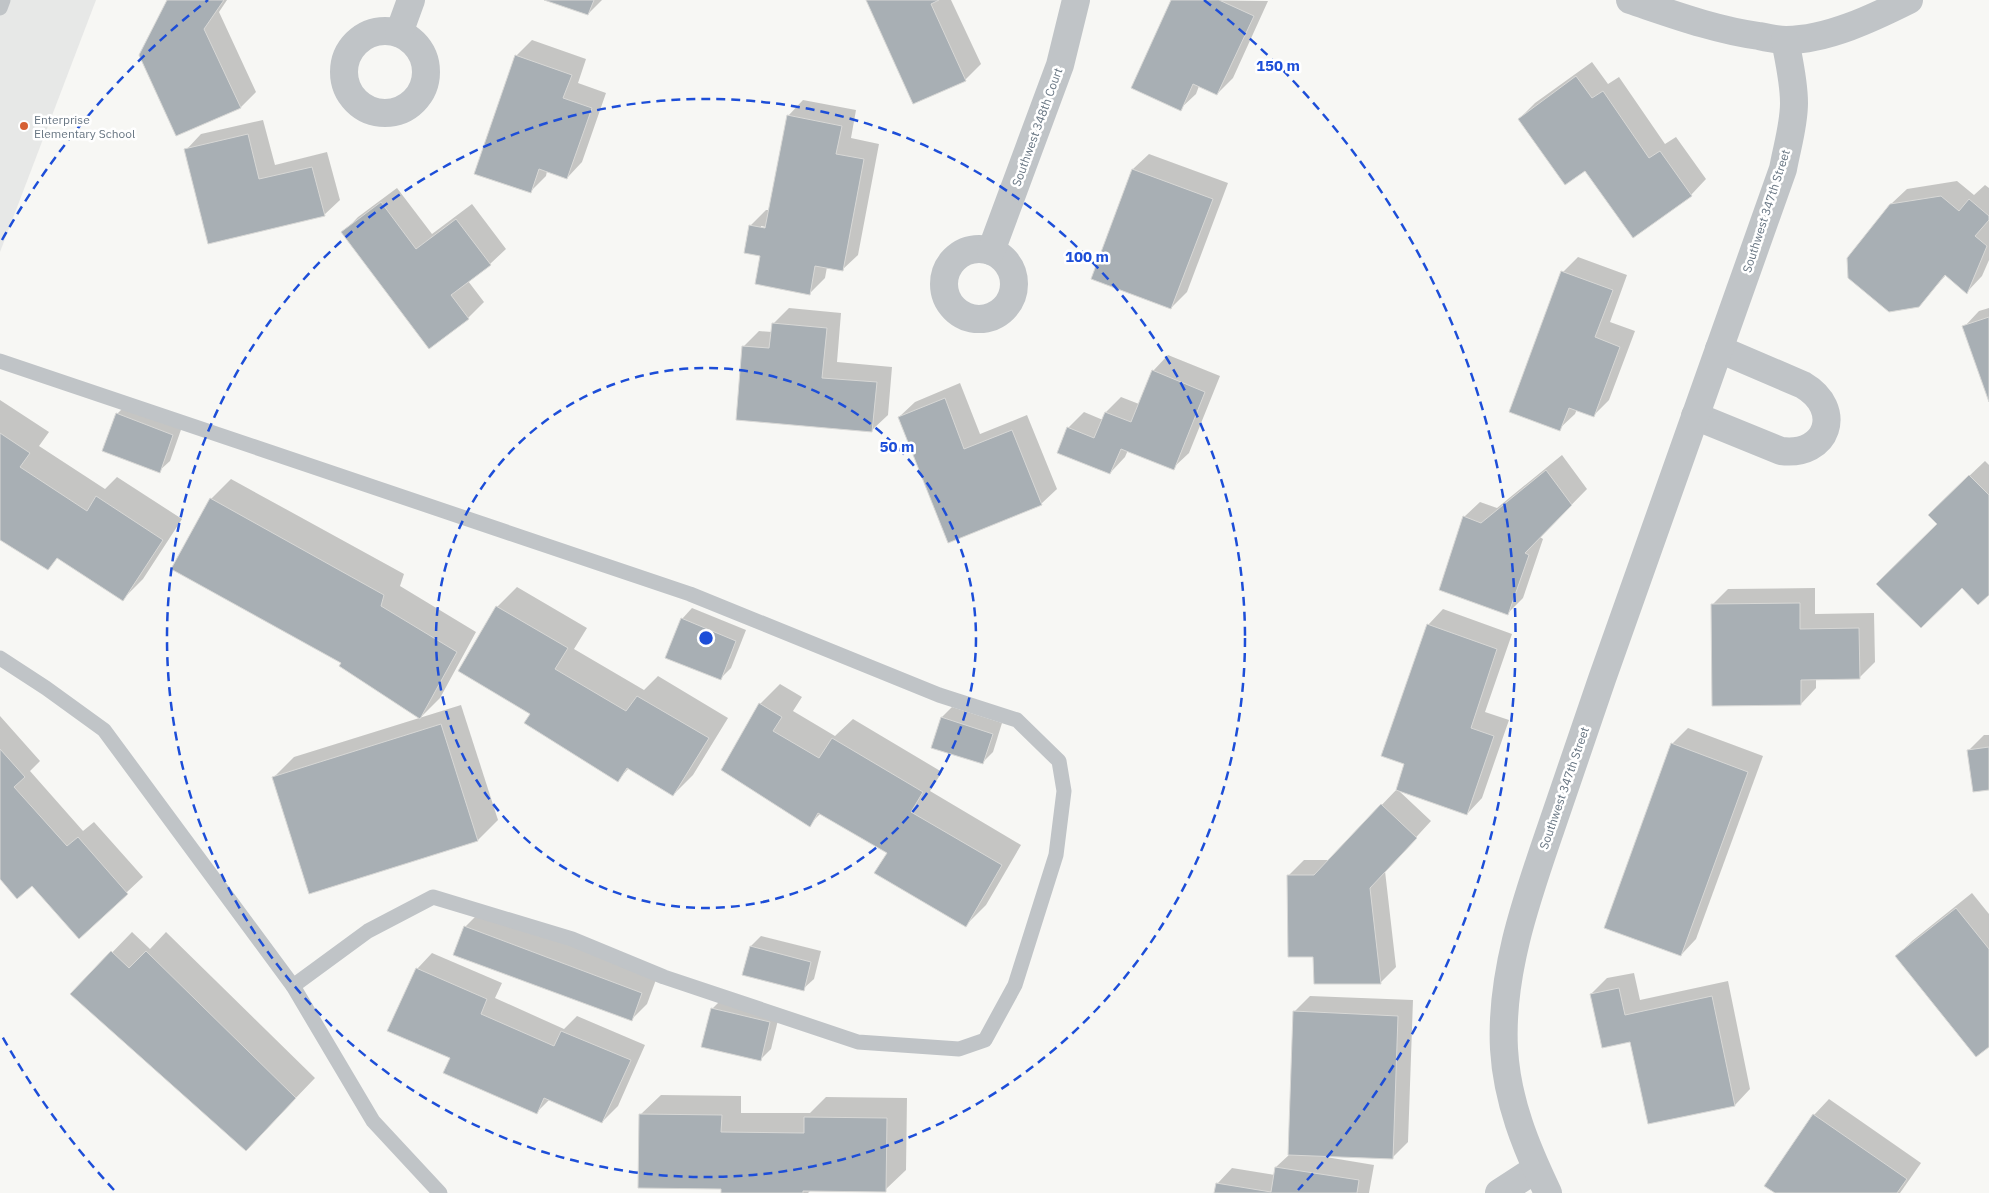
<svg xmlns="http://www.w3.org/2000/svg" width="1989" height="1193" font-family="'IBM Plex Sans',sans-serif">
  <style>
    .built { fill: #e7e8e7 }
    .shadow { fill: #0003; fill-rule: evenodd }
    .building { fill: #a8afb4; stroke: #d8d8d6 }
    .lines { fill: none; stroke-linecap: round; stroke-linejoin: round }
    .service { stroke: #c0c4c7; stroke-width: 15 }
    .minor { stroke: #c0c4c7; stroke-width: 28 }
    .ring { fill: none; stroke: #1d4ed8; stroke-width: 2.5; stroke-dasharray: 9 6 }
    .poi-dot { fill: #d66034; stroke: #fff; stroke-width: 2 }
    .labels { text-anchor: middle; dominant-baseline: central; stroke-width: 5; stroke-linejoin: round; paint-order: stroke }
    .poi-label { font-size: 12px; fill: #687683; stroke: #fff; text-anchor: start }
    .street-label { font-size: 12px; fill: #687683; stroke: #fff }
    .centre { fill: #1d4ed8; stroke: #fff; stroke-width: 2.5 }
    .ring-label { font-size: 15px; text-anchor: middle; font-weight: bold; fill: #1d4ed8; stroke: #fff; stroke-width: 5; stroke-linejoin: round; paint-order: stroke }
  </style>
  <rect width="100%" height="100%" fill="#f7f7f4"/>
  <!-- built -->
  <path class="built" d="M0,0H96L0,252Z"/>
  <!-- shadow -->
  <g class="shadow">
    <path d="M168,0H227L219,12L256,92L241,107L176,134Z"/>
    <path d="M548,0H602L588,14Z"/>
    <path d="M867,0H951L981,64L965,80Z"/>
    <path d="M1173,0L1268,1L1233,78L1217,94L1199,86L1196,94L1180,109Z"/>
    <path d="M532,40L586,59L578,83L606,93L582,162L567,178L547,171L546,176L530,192L516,56Z"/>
    <path d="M1592,62L1608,84L1619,77L1665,144L1676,137L1706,179L1691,195L1586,169L1519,119L1535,103Z"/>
    <path d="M803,100L856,110L851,138L879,144L858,255L842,270L827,267L825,278L810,293L762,255L745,252L751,225L766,210H770L788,116ZM761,226L772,228H761Z"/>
    <path d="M263,120L275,165L327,152L340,200L324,215L186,150L201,134Z"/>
    <path d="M1149,154L1228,183L1187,292L1171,308L1092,278L1133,169Z"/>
    <path d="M1957,181L1974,195L1985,185L1989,188V260L1982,276L1967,292L1946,275L1918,306L1891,204L1907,189Z"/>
    <path d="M397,188L432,234L472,204L506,249L490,264L468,281L484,302L468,318L430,347L343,233L358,217Z"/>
    <path d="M1578,257L1627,275L1610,322L1635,331L1609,400L1594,415L1577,409L1575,414L1559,429L1563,272Z"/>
    <path d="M789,308L841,313L837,362L892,367L888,415L872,430L744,346L759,331L772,332L773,324Z"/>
    <path d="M1989,308V399L1964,327L1979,311Z"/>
    <path d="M1168,355L1220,376L1189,453L1173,468L1128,450L1125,457L1110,473L1068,428L1084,412L1103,420L1106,412L1121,397L1139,404L1153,371Z"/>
    <path d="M960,383L980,434L1027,415L1057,489L1041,504L899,417L915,402Z"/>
    <path d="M0,400L49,432L39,446L105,489L117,477L182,519L143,579L123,599L58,557L48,568L0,538Z"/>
    <path d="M128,403L183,424L170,461L159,471L117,414Z"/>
    <path d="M1562,455L1587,489L1540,537L1543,539L1523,598L1508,613L1464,517L1480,502L1497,508Z"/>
    <path d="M1985,461L1989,465V593L1962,586L1939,524L1945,499Z"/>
    <path d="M231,479L404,574L400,586L476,632L440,698L420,718L343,662L211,499Z"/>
    <path d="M517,587L587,628L574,649L644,690L658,676L728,718L693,775L673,795L629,768L618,780L532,713L497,607Z"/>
    <path d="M1815,588V614L1874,613L1875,662L1859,678H1816V688L1801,704L1712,605L1728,589Z"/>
    <path d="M692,608L746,630L731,668L720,679L682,619Z"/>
    <path d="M1443,609L1512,634L1485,712L1509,720L1482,798L1467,814L1398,790L1431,821L1385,871L1396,967L1381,982H1315V955L1288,876L1304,860H1329L1398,788L1406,763L1428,625Z"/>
    <path d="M780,684L802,697L793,711L835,736L853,719L942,772L930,791L1021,845L986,905L966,925L888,853L821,813L809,825L760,704Z"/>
    <path d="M461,705L498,820L478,840L310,892L274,777L294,757Z"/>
    <path d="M952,707L1002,723L993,752L982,763L942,717Z"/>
    <path d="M0,716L40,761L30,771L83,831L94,822L143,877L79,937L32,884L0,877Z"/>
    <path d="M1688,728L1763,756L1696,939L1681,955L1672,744Z"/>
    <path d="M1984,735H1989V789L1968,751Z"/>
    <path d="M1972,893L1989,914V1045L1897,956L1912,941Z"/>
    <path d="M481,911L657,977L647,1004L631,1020L465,927Z"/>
    <path d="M132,932L150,949L166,932L315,1078L266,1129L72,994Z"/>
    <path d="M761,936L821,951L814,979L803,989L751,946Z"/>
    <path d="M432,953L502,983L495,998L564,1029L577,1016L645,1045L618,1106L602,1122L550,1099L537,1112L452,1057L417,969Z"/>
    <path d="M1634,973L1640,1000L1728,981L1750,1089L1735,1105L1649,1122L1631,1041L1591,994L1607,978Z"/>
    <path d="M1310,996L1413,1000L1408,1142L1392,1158L1326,1155V1157L1374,1165L1369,1193H1215L1217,1184L1232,1168L1275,1175L1276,1167L1290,1154L1294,1012Z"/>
    <path d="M723,998L780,1012L771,1049L760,1060L712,1009Z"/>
    <path d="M661,1095L741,1096V1113H810L826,1097L907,1098L906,1170L885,1190L812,1189L808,1193H722V1188L640,1115Z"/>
    <path d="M1829,1099L1921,1163L1900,1193H1777L1814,1115Z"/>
  </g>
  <!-- building -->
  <g class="building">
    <path d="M167,0H224L204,29L241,108L176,136L139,55Z"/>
    <path d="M544,0H594L588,15Z"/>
    <path d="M866,0H939L931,4L966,81L913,104Z"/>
    <path d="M1171,0H1219L1254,16L1217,95L1193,84L1181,111L1131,88Z"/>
    <path d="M515,55L572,75L563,98L592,108L567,179L539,169L531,193L474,174Z"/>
    <path d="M1576,76L1592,98L1603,91L1649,158L1660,151L1692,196L1633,238L1585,171L1565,185L1518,119Z"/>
    <path d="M787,115L842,126L836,154L864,159L843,271L815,266L810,295L755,284L760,256L744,253L749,225L765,228Z"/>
    <path d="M248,134L259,179L312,167L325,216L208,244L184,149Z"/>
    <path d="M1132,169L1213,199L1171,309L1091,279Z"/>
    <path d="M1941,196L1959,211L1969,199L1989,216V220L1975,236L1987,246L1967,294L1945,275L1919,307L1889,312L1848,278L1847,258L1890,204Z"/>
    <path d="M381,202L416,249L456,219L491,265L451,295L469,319L429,349L341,232Z"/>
    <path d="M1561,271L1613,290L1595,337L1620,347L1594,417L1569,408L1560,431L1509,412Z"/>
    <path d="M1989,317V402L1962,326Z"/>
    <path d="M772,323L827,328L822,378L877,382L872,432L736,420L742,346L769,348Z"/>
    <path d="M1152,370L1205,392L1174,470L1121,449L1110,474L1057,453L1067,427L1094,438L1105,412L1131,422Z"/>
    <path d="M945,398L964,449L1012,430L1042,505L948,543L898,417Z"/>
    <path d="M116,413L173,435L160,473L102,451Z"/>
    <path d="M0,433L30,453L20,467L87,511L96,496L163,540L123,601L57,558L48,570L0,540Z"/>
    <path d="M1546,470L1572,505L1525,553L1529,555L1508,615L1439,590L1463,516L1481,523Z"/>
    <path d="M1969,475L1989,495V595L1978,605L1962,588L1921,628L1876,584L1937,524L1928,515Z"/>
    <path d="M210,498L384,595L381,606L457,652L420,719L339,666L341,663L171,569Z"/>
    <path d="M1800,603V629L1859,628L1860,679L1801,680V705L1712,706L1711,604Z"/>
    <path d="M496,606L568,648L555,669L626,711L637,696L709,738L673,796L627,768L618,782L524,723L530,714L458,671Z"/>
    <path d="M681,618L736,641L721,680L665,658Z"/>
    <path d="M1427,624L1497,649L1471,728L1494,736L1467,815L1396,790L1404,764L1381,756Z"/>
    <path d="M759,703L782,717L773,731L819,758L832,738L923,792L911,812L1002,865L966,927L874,873L887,853L818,813L810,827L721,770Z"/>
    <path d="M941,717L993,734L983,764L931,748Z"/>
    <path d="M441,724L478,841L309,894L272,777Z"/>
    <path d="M1671,743L1748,772L1681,956L1604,928Z"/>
    <path d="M1989,747V790L1973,792L1967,750Z"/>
    <path d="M0,749L25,777L14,787L67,846L78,837L128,894L79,939L32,886L17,899L0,879Z"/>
    <path d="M1381,804L1417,838L1370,888L1381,984H1314L1313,957H1288L1287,875H1314Z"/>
    <path d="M1956,908L1989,949V1047L1976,1057L1895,956Z"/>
    <path d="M464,926L642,993L632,1021L453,955Z"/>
    <path d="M750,946L811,962L804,991L742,975Z"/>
    <path d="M111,951L129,968L146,951L296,1098L246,1151L70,994Z"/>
    <path d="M416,968L487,999L481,1014L554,1046L561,1031L631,1060L602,1123L544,1098L537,1114L443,1073L450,1058L387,1031Z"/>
    <path d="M1619,988L1625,1015L1712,996L1735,1106L1648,1124L1630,1042L1602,1048L1590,994Z"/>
    <path d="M711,1008L770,1022L761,1061L701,1047Z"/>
    <path d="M1293,1011L1398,1016L1393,1159L1288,1155Z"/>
    <path d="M639,1114L722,1115L721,1132L804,1133V1117L887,1118L886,1192L803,1191V1193H721V1189L638,1188Z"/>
    <path d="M1813,1114L1907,1179L1897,1193H1775L1764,1186Z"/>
    <path d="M1275,1167L1359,1180L1357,1193H1214L1216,1183L1271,1192Z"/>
  </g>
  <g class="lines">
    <!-- service -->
    <g class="service">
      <path d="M0,8L3,0"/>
      <path d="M0,361L690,594L939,695L1017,720L1059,761L1064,791L1056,855L1015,985L985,1040L959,1049L858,1042L664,977L572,939L433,897L368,931L293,986"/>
      <path d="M0,658L46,688L104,730L293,986L373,1121L440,1193"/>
    </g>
    <!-- minor -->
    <g class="minor">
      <path d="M1630,0C1672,14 1715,30 1759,36C1768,38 1777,40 1786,40C1827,40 1873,18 1909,0"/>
      <circle cx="385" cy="72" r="41"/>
      <path d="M399,33L411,0"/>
      <circle cx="979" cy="284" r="35"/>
      <path d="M991,251L1060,65L1076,0"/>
      <path d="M1695,416L1781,451C1828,457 1844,409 1803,385L1719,349"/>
      <path d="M1499,1193L1536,1169"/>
      <path d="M1548,1193C1526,1147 1507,1101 1504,1049C1500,973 1527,898 1551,828C1568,778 1585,729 1602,679C1662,509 1722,339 1783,169C1787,147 1794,125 1794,103C1794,82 1789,61 1785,40"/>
    </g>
  </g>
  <!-- distance rings -->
  <g class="ring">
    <circle cx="706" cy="638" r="270"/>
    <circle cx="706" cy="638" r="539"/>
    <path d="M114 1190A809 809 0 0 1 2 1036M2 240A809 809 0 0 1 208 0M1204 0A809 809 0 0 1 1298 1190"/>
  </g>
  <!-- markers -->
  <circle class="poi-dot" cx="24" cy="126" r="5"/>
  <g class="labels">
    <!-- poi labels -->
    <g class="poi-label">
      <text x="34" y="119">Enterprise<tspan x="34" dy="14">Elementary School</tspan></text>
    </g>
    <!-- street labels -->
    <g class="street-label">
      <text transform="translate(1037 127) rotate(-70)">Southwest 348th Court</text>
      <text transform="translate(1766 211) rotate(-72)">Southwest 347th Street</text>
      <text transform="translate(1564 788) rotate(-71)">Southwest 347th Street</text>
    </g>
  </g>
  <circle cx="706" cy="638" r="8" class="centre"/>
  <g class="ring-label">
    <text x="1278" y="71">150 m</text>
    <text x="1087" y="262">100 m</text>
    <text x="897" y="452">50 m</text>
  </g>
</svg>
